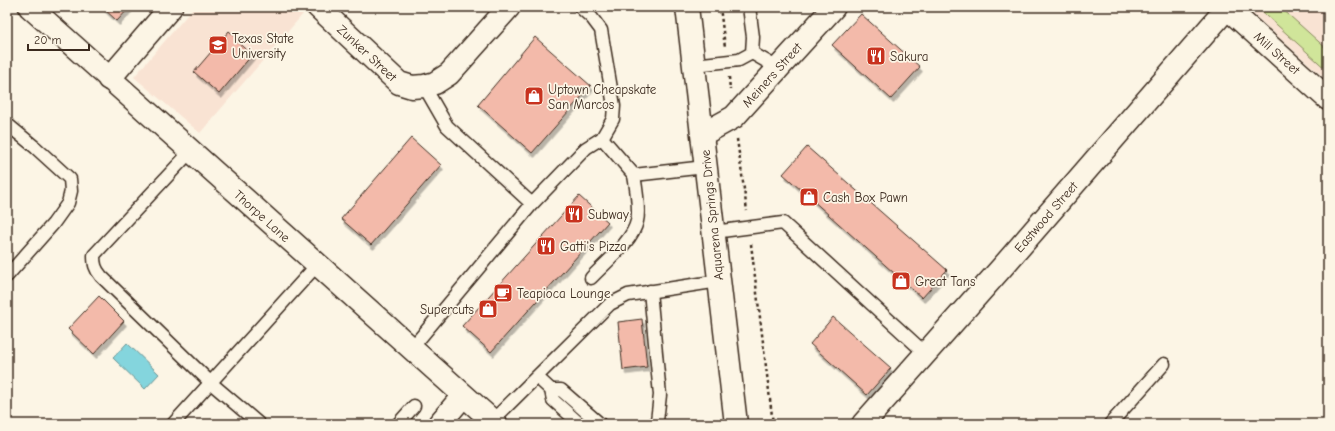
<svg xmlns="http://www.w3.org/2000/svg" width="1335" height="431" font-family="'Comic Neue',sans-serif">
  <style>
    .built { fill: #f9e3d3 }
    .green { fill: #d0e59a; stroke: #86885c }
    .water { fill: #84d5dd; stroke: #679191 }
    .building { fill: #f3baaa; stroke: #3b2a1e; filter: url(#shadow) }
    .lines { fill: none; stroke-linecap: round; stroke-linejoin: round }
    .lane-casing { stroke: #3b2a1e; stroke-width: 15 }
    .street-casing { stroke: #3b2a1e; stroke-width: 25 }
    .secondary-casing { stroke: #3b2a1e; stroke-width: 25 }
    .path { stroke: #3b2a1e; stroke-width: 2.5; stroke-dasharray: 3 3; stroke-linecap: butt }
    .lane { stroke: #fcf5e5; stroke-width: 12 }
    .street { stroke: #fcf5e5; stroke-width: 22 }
    .secondary { stroke: #fcf5e5; stroke-width: 22 }
    .labels { text-anchor: middle; dominant-baseline: central; stroke-width: 3.5; stroke-linejoin: round; paint-order: stroke }
    .poi-label { font-size: 13px; fill: #3b2a1e; stroke: #fcf5e5; text-anchor: start }
    .street-label { font-size: 13px; fill: #3b2a1e; stroke: #fcf5e5 }
  </style>
  <defs>
    <filter id="shadow"><feDropShadow dx="2.5" dy="4.5" stdDeviation="0" flood-color="#0004"/></filter>
  </defs>
  <rect width="100%" height="100%" fill="#fcf5e5"/>
  <filter id="ink" filterUnits="userSpaceOnUse"><feTurbulence type="fractalNoise" baseFrequency=".025" numOctaves="2"/><feDisplacementMap in="SourceGraphic" scale="8" xChannelSelector="R" yChannelSelector="G"/><feConvolveMatrix kernelMatrix="1 2 1 2 8 2 1 2 1" color-interpolation-filters="sRGB"/></filter>
  <g filter="url(#ink)">
    <!-- built -->
    <g class="built">
      <path d="M194,7H295L303,14L200,133L134,77Z"/>
      <path d="M1245,7H1328V81Z"/>
    </g>
    <!-- green -->
    <path class="green" d="M1257,7H1280L1328,50V71Z"/>
    <!-- water -->
    <path class="water" d="M127,343L159,374L145,389L113,358Z"/>
    <!-- building -->
    <g class="building">
      <path d="M102,7H130L117,21Z"/>
      <path d="M861,14L920,67L891,99L832,45Z"/>
      <path d="M229,31L237,38L235,40L252,55L219,94L194,72Z"/>
      <path d="M535,37L591,86L532,153L478,105Z"/>
      <path d="M411,138L441,165L371,245L341,219Z"/>
      <path d="M807,147L947,270L922,298L783,174Z"/>
      <path d="M579,196L608,222L491,352L462,326Z"/>
      <path d="M99,296L124,321L94,354L68,329Z"/>
      <path d="M833,317L891,368L867,395L810,344Z"/>
      <path d="M642,319L647,367L623,370L618,322Z"/>
    </g>
    <g class="lines">
      <!-- lane casing -->
      <g class="lane-casing">
        <g id="lane">
          <path d="M752,53L778,68"/>
          <path d="M694,65L739,60L752,53L753,37L749,7"/>
          <path d="M424,86L447,126L532,204"/>
          <path d="M7,124L36,148L70,179L71,191L68,203L53,224L7,276"/>
          <path d="M602,138L634,175L705,167"/>
          <path d="M190,152L94,255C94,264 95,269 101,276L211,383L259,424"/>
          <path d="M714,232L783,223L925,353"/>
          <path d="M591,278C605,263 633,241 637,221C640,210 636,187 634,175"/>
          <path d="M650,291L660,395L657,421L655,424"/>
          <path d="M411,349L532,204L586,148L602,138L613,119L614,106L601,30L592,18L580,7"/>
          <path d="M537,377L551,390L553,400L580,424"/>
          <path d="M551,390H561L600,424"/>
          <path d="M492,421L610,304L628,295L719,281"/>
          <path d="M173,424L317,265"/>
          <path d="M398,424L414,406"/>
          <path d="M1110,424L1164,364"/>
        </g>
      </g>
      <!-- street casing -->
      <g class="street-casing">
        <g id="street">
          <path d="M318,7L399,83L412,87L424,86L435,83L449,74L509,7"/>
          <path d="M109,79L171,7"/>
          <path d="M703,134L734,117L834,7"/>
          <path d="M439,424L463,396"/>
          <path d="M863,424L1005,264L1227,8"/>
        </g>
      </g>
      <!-- secondary casing -->
      <g class="secondary-casing">
        <g id="secondary">
          <path d="M30,7L496,424"/>
          <path d="M687,7L736,424"/>
          <path d="M1226,7L1328,99"/>
        </g>
      </g>
      <!-- path -->
      <g class="path">
        <path d="M720,7L725,47"/>
        <path d="M729,77L730,90"/>
        <path d="M737,139L747,211"/>
        <path d="M751,244L773,424"/>
      </g>
      <!-- lane -->
      <use href="#lane" class="lane"/>
      <!-- street -->
      <use href="#street" class="street"/>
      <!-- secondary -->
      <use href="#secondary" class="secondary"/>
    </g>
  </g>
  <!-- icons -->
  <defs>
    <g id="university-square" transform="scale(1)"><rect x="-9" y="-9" width="18" height="18" rx="4" fill="#c8321e" stroke="#fcf5e5"/><path d="M0-5L7-2L0 1L-7-2ZM-4 1L0 2.5L4 1V4Q0 6-4 4Z" fill="#fff"/></g>
    <g id="restaurant-square" transform="scale(1)"><rect x="-9" y="-9" width="18" height="18" rx="4" fill="#c8321e" stroke="#fcf5e5"/><path d="M-5-6h1v4h1v-4h1v4h1v-4h1v5L-1.5 .5V6h-2V.5L-5-1ZM5-6V6H3V1.5H1.5Q1.5-4 5-6Z" fill="#fff"/></g>
    <g id="shop-square" transform="scale(1)"><rect x="-9" y="-9" width="18" height="18" rx="4" fill="#c8321e" stroke="#fcf5e5"/><path d="M-5-2.5h2.3a2.7 3.5 0 0 1 5.4 0H5L5.5 6h-11ZM-1.5-2.5h3a1.5 2.3 0 0 0-3 0Z" fill="#fff"/></g>
    <g id="cafe-square" transform="scale(1)"><rect x="-9" y="-9" width="18" height="18" rx="4" fill="#c8321e" stroke="#fcf5e5"/><path d="M-5.5-4.5H6V0H3Q3 3.5 0 3.5H-2.5Q-5.5 3.5-5.5 0ZM3-3.2v2h1.7v-2ZM-6 4.5H4V6H-6Z" fill="#fff"/></g>
  </defs>
  <g fill-rule="evenodd">
    <use href="#university-square" x="218" y="45"/>
    <use href="#restaurant-square" x="876" y="56"/>
    <use href="#shop-square" x="534" y="96"/>
    <use href="#shop-square" x="809" y="197"/>
    <use href="#restaurant-square" x="574" y="214"/>
    <use href="#restaurant-square" x="546" y="246"/>
    <use href="#shop-square" x="901" y="281"/>
    <use href="#cafe-square" x="503" y="293"/>
    <use href="#shop-square" x="488" y="309"/>
  </g>
  <g class="labels">
    <!-- poi labels -->
    <g class="poi-label">
      <text x="232" y="38">Texas State<tspan x="232" dy="15">University</tspan></text>
      <text x="890" y="56">Sakura</text>
      <text x="548" y="89">Uptown Cheapskate<tspan x="548" dy="15">San Marcos</tspan></text>
      <text x="823" y="197">Cash Box Pawn</text>
      <text x="588" y="214">Subway</text>
      <text x="560" y="246">Gatti's Pizza</text>
      <text x="915" y="281">Great Tans</text>
      <text x="517" y="293">Teapioca Lounge</text>
      <text x="474" y="309" text-anchor="end">Supercuts</text>
    </g>
    <!-- street labels -->
    <g class="street-label">
      <text transform="translate(367 53) rotate(43)">Zunker Street</text>
      <text transform="translate(1277 53) rotate(42)">Mill Street</text>
      <text transform="translate(772 75) rotate(-48)">Meiners Street</text>
      <text transform="translate(712 215) rotate(-96)">Aquarena Springs Drive</text>
      <text transform="translate(262 216) rotate(42)">Thorpe Lane</text>
      <text transform="translate(1046 217) rotate(-49)">Eastwood Street</text>
    </g>
  </g>
  <!-- margin -->
  <rect width="1335" height="431" fill="none" stroke="#fcf5e5" stroke-width="24"/>
  <rect x="12" y="12" width="1311" height="407" fill="none" stroke="#3b2a1e" stroke-width="1.5" filter="url(#ink)"/>
  <!-- scale -->
  <path d="M28 44v6h61v-6" fill="none" stroke="#3b2a1e" stroke-width="2"/>
  <text x="34" y="44" font-size="12" fill="#3b2a1e" stroke="#fcf5e5" stroke-width="3" paint-order="stroke">20 m</text>
</svg>
